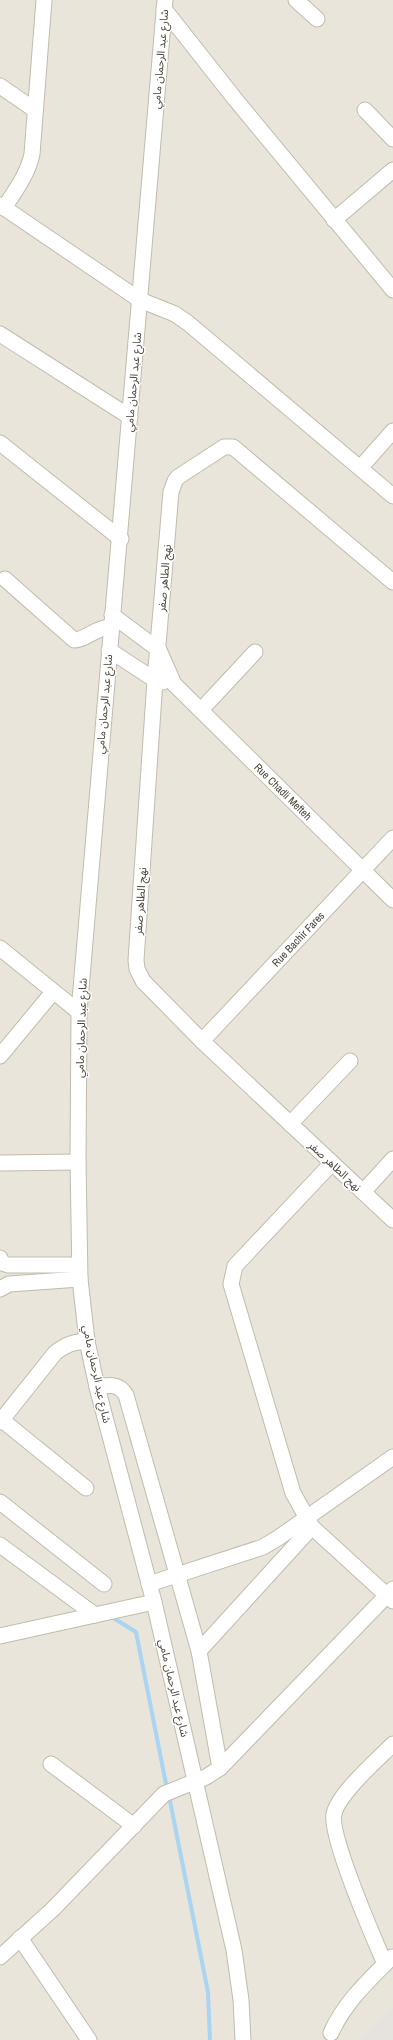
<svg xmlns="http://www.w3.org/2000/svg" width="393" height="2040" font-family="'Archivo Narrow','Noto Sans Arabic',sans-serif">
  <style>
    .residential { fill: #eae5da }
    .industrial { fill: #e6e2dd }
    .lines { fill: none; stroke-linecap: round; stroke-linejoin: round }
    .stream { stroke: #a9d4f2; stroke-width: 4 }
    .minor-casing { stroke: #c2bbae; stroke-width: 17 }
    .minor { stroke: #fff; stroke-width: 15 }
    .labels { text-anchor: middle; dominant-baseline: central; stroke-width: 3; stroke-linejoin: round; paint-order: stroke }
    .street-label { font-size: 11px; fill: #4b4439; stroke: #fff }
  </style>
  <rect width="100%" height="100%" fill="#f6f3ec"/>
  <!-- residential -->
  <rect class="residential" x="0" y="0" width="393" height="2040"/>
  <!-- industrial -->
  <path class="industrial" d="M393,2009V2040H358Z"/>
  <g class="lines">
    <!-- stream -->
    <g class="stream">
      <path d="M110,1616L136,1632L167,1789"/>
      <path d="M169,1796L208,1992L210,2040"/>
    </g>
    <!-- minor casing -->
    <g class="minor-casing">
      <g id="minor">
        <path d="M165,0L79,1012L78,1162L80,1279L87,1341L97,1387L154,1602L234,1950L241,2000L243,2040"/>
        <path d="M296,0L317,19"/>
        <path d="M164,9L235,99L393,290"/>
        <path d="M0,86L35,110"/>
        <path d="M365,110L393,139"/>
        <path d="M0,205L140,300L175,314L188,323L393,496"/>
        <path d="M4,208C15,191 28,174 32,154L44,0"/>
        <path d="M334,220L393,170"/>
        <path d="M0,334L130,417"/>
        <path d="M0,443L121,539"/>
        <path d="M361,467L393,431"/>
        <path d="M5,579L74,640C86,640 94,628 110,627"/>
        <path d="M393,582L233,447H224L178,477L175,481L171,492L155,680L136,960L137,969L143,981L202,1041L393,1220"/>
        <path id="s1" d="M112,615L159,650L174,684L393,900"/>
        <path d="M109,650L155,680L163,682"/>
        <path d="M201,710L255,652"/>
        <path d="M0,948L79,1012"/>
        <path id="s2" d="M202,1041L393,838"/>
        <path d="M0,1056L53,992"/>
        <path d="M290,1124L350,1061"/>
        <path d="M0,1163L78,1162"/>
        <path d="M332,1163L235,1266L231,1284L293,1493L312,1527L393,1601"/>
        <path d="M363,1192L393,1159"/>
        <path d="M0,1258L2,1263L8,1265H79"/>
        <path d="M0,1289L9,1284L80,1279"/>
        <path d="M97,1387C109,1385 119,1383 126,1395L199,1651L220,1768"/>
        <path d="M2,1420L86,1488"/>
        <path d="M0,1422L55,1353C66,1344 74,1342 87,1341"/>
        <path d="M0,1502L104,1584"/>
        <path d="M0,1545L95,1615"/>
        <path d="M149,1584L263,1547L278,1538L393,1457"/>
        <path d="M0,1636L154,1602"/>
        <path d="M199,1651L312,1527"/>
        <path d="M51,1764L134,1826"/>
        <path d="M20,1938L89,2040"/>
        <path d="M0,1957L53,1909L164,1794L206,1777L220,1768L393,1589"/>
        <path d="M385,1964C374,1939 329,1835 334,1814C338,1794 378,1759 393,1744"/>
        <path d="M331,2033C344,2003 369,1980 392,1957"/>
      </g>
    </g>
    <!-- minor -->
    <use href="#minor" class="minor"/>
  </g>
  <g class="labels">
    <!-- street labels -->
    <g class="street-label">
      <text transform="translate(160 59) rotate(-85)">شارع عبد الرحمان مامي</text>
      <text transform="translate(133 382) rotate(-85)">شارع عبد الرحمان مامي</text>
      <text transform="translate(164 578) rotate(-85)">نهج الطاهر صفر</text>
      <text transform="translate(104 704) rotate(-85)">شارع عبد الرحمان مامي</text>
      <text stroke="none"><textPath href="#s1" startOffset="249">Rue Chadli Mefteh</textPath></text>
      <text transform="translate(140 901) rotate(-86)">نهج الطاهر صفر</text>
      <text stroke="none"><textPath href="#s2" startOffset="140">Rue Bachir Fares</textPath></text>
      <text transform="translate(81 1028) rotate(-88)">شارع عبد الرحمان مامي</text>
      <text transform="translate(335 1166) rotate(43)">نهج الطاهر صفر</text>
      <text transform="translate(97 1374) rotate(78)">شارع عبد الرحمان مامي</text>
      <text transform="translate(174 1688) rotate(77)">شارع عبد الرحمان مامي</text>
    </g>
  </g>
</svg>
